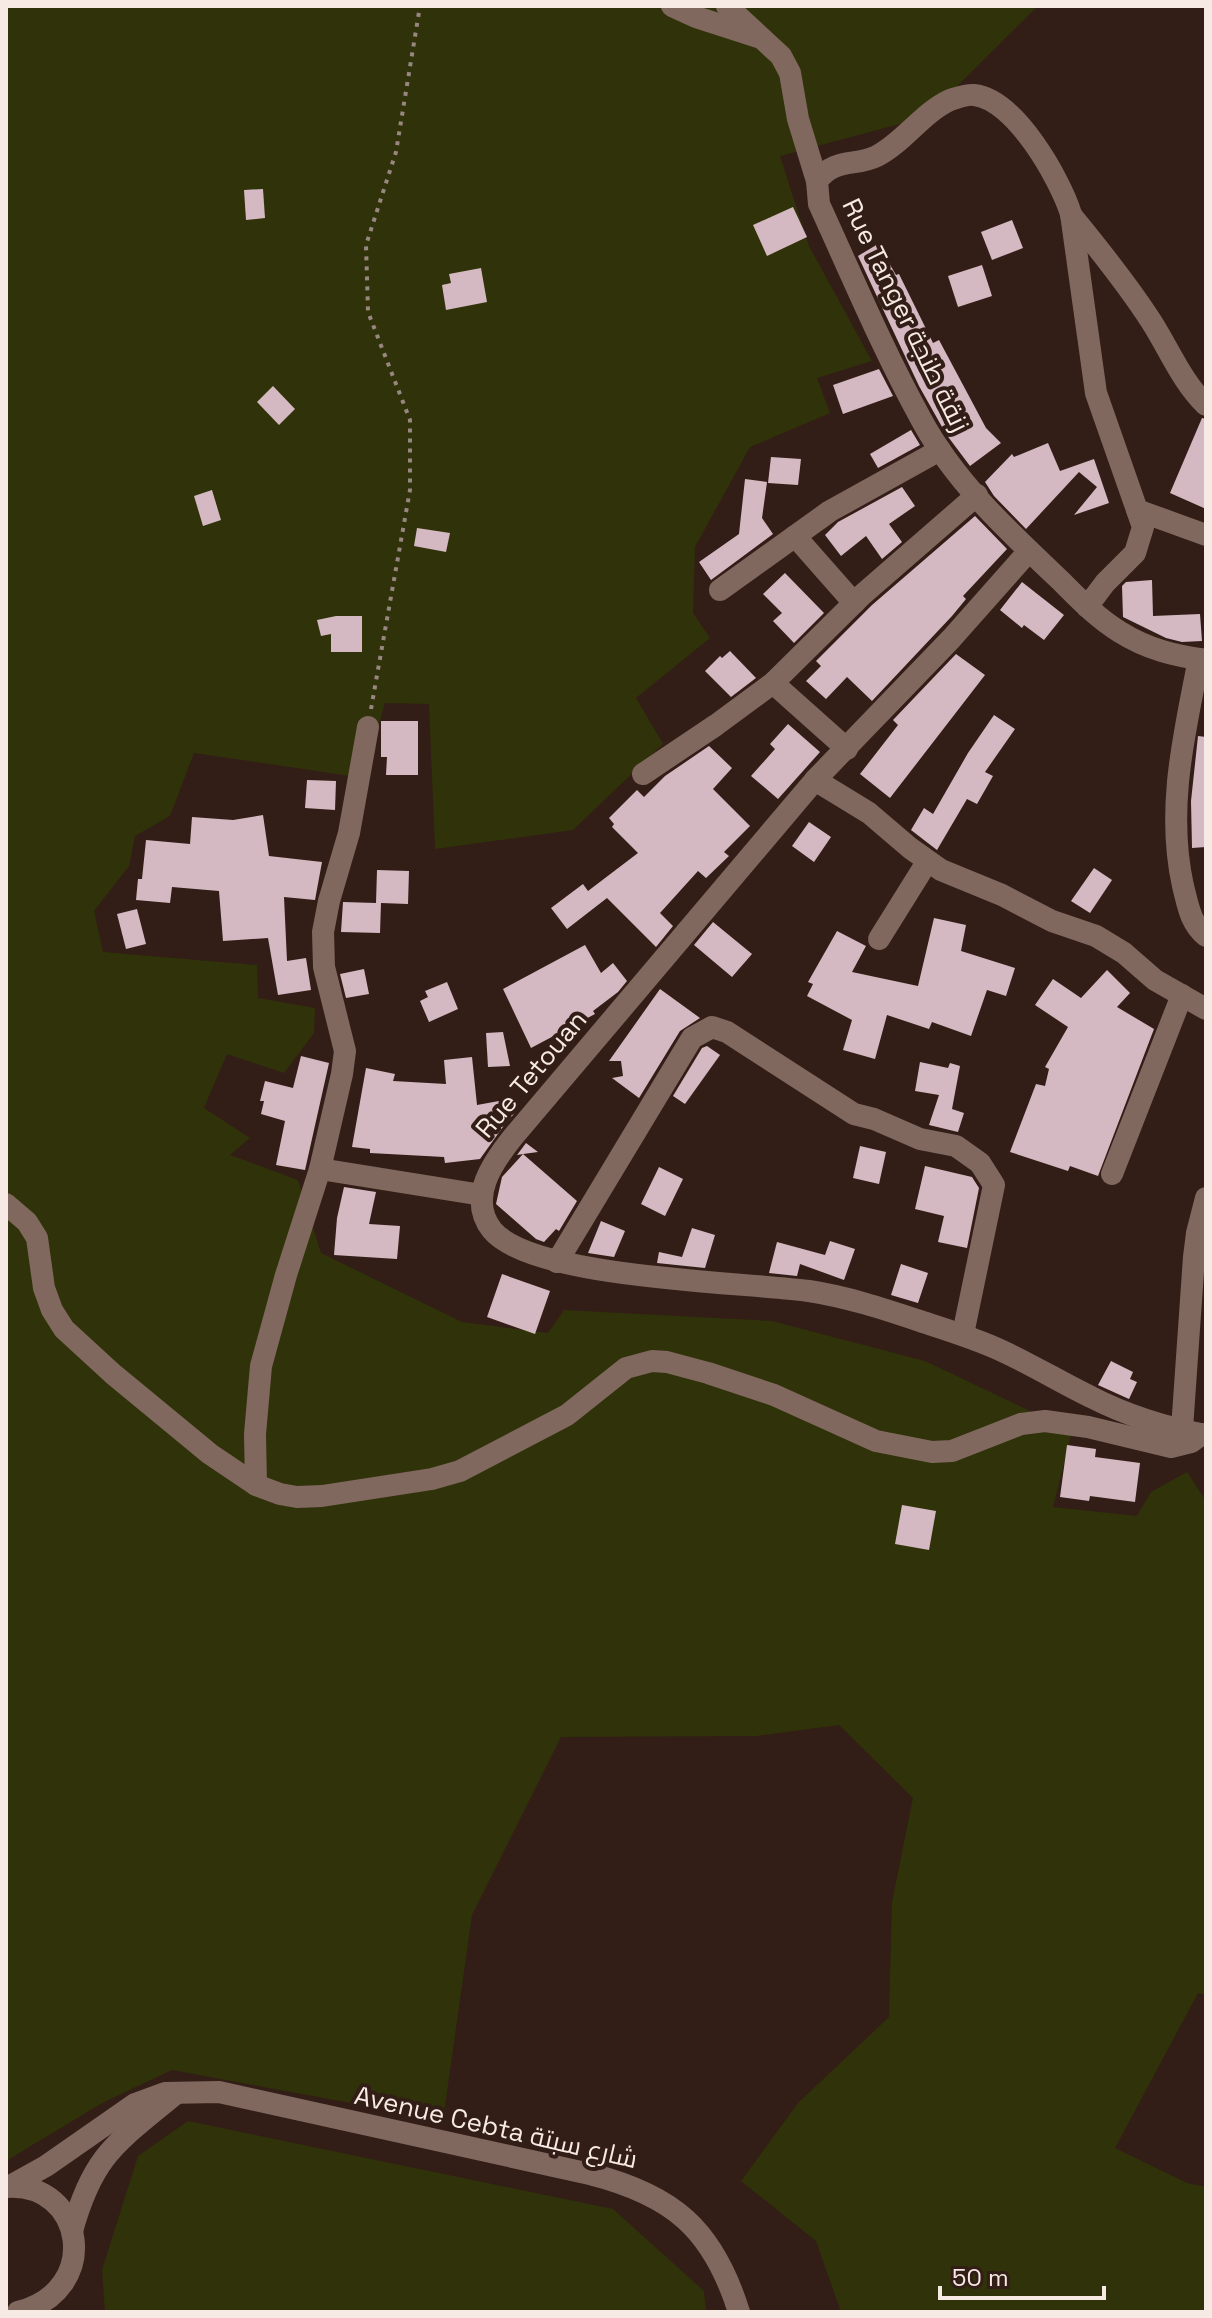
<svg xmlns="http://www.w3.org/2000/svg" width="1212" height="2318" font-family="'Space Grotesk',Cairo,sans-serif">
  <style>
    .green { fill: #303209 }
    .building { fill: #d5b9c2 }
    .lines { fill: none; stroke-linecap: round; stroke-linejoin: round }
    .path { stroke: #988781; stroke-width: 4; stroke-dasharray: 4 6; stroke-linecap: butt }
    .minor { stroke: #80685f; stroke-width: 22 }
    .tertiary { stroke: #80685f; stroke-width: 22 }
    .secondary { stroke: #80685f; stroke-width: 22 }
    .labels { text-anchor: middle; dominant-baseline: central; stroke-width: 8; stroke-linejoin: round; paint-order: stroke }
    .street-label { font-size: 26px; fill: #f7eae4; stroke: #321e17 }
  </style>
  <rect width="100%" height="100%" fill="#321e17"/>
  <!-- green -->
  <g class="green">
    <path d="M6,6H1038L926,117L780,156L809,246L872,361L817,378L830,413L750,447L695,547L693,613L710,638L636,698L663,744L573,830L435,849L429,704L385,703L364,778L194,753L170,816L135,836L129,866L94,911L103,952L257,965L258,998L315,1008L314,1033L284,1073L227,1054L204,1108L250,1138L230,1155L298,1180L321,1253L462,1322L548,1333L564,1310L772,1321L925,1361L1072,1431L1053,1507L1137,1516L1151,1492L1187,1472L1206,1501V1995L1198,1993L1115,2148L1187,2183L1206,2187V2312H841L816,2241L741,2181L798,2103L889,2017L892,1902L913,1798L839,1725L756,1736L561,1737L472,1915L443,2120L172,2070L104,2102L6,2161Z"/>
    <path d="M188,2121L613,2209L704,2291L706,2312H105L102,2270L138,2156Z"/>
  </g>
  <!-- building -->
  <g class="building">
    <path d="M263,189L265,218L246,220L244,190Z"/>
    <path d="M793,207L807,237L767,256L753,225Z"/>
    <path d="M1012,220L1023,248L992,260L981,232Z"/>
    <path d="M878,244L896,275L899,274L933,343L939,340L986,428L1001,443L970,466L946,434L919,386L858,256Z"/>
    <path d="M982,265L992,296L958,307L948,276Z"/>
    <path d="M481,268L487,302L446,310L442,285L451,283L449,274Z"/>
    <path d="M879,369L893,396L843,414L833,385Z"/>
    <path d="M273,386L295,409L279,425L257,402Z"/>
    <path d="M1202,418L1206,419V509L1170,493Z"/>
    <path d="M911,430L920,445L878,468L870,454Z"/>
    <path d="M1048,443L1060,471L1094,459L1109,503L1074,515L1097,487L1079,472L1026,529L994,496L985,482L1012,454L1014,457Z"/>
    <path d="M771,457L801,459L798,485L768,483Z"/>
    <path d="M745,479L767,482L762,518L773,534L711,580L699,562L739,534Z"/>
    <path d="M902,487L915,506L889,524L902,542L882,559L866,536L841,556L825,535L838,522Z"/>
    <path d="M212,490L221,520L203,526L194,496Z"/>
    <path d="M975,516L1007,549L963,596L966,599L952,616L872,701L847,677L826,699L806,681L821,666L816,661L872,605Z"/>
    <path d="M417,528L450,533L446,552L414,546Z"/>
    <path d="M785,573L824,613L794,643L773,621L782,613L763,594Z"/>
    <path d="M1152,580L1153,616L1200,614L1202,641L1182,642L1166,638L1123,617L1122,586L1126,582Z"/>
    <path d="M1022,582L1064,615L1044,640L1024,625L1022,628L1000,610Z"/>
    <path d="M336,616H362V652H331V634L321,636L317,620Z"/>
    <path d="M730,651L756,678L731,697L705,671L720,656L722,658Z"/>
    <path d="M956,654L985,675L890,798L860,774L898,725L893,720Z"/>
    <path d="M994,715L1015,729L985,772L993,776L977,804L967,799L937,850L911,830L924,808L933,814L968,753Z"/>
    <path d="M418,721V775H386L387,757H381V721Z"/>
    <path d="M788,724L820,752L778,799L751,776L775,749L770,744Z"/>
    <path d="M1198,736L1206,737V847L1192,848L1191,801Z"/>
    <path d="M709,746L732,768L713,789L750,826L724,852L729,856L706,878L698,871L660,913L673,926L656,947L607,898L567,929L551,908L583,884L588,891L638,853L612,827L614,824L609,818L637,790L644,797L665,776Z"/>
    <path d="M307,780L336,781L335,810L305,808Z"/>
    <path d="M263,815L269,856L322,862L315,900L284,897L287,961L306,958L311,990L278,995L268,938L223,941L219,891L172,887L170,903L136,900L138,879H142L146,840L190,844L192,817L233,820Z"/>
    <path d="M809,822L831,837L814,862L792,846Z"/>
    <path d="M1094,868L1112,880L1090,913L1071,901Z"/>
    <path d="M377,870L409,871L408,904L381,903L380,933L341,932L343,902L376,903Z"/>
    <path d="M137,909L146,944L126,949L117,914Z"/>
    <path d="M934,918L966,925L961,951L1015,968L1006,996L987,990L971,1036L932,1022L929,1029L887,1015L875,1059L843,1050L852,1020L807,996L813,984L808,982L837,931L866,946L852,972L918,986Z"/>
    <path d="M713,922L752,954L732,977L694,945Z"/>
    <path d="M585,945L601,973L613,963L627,981L618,992L593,1011L595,1014L531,1048L503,989Z"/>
    <path d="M364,969L369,994L346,998L340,974Z"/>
    <path d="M1107,970L1130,993L1117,1007L1154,1029L1098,1176L1070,1166L1068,1171L1010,1152L1036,1084L1045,1086L1049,1069L1045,1067L1068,1027L1035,1005L1053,979L1081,998Z"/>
    <path d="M447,982L458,1009L429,1022L420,1001L428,997L425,991Z"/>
    <path d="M660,989L700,1018L680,1031L639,1098L612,1078L623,1076L621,1061H609Z"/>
    <path d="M503,1032L510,1066L488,1067L486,1033Z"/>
    <path d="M707,1046L720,1055L685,1104L673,1096L702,1048Z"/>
    <path d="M301,1056L329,1063L305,1170L276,1165L285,1121L261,1114L264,1101H260L265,1081L293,1088Z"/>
    <path d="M472,1057L477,1105L516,1098L518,1109L508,1121L503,1122L505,1124L480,1159L445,1163L444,1157L370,1153V1149L352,1147L366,1068L395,1074L393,1081L446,1084L444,1060Z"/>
    <path d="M920,1062L948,1068L950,1063L960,1066L952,1109L964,1113L958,1132L929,1125L939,1095L915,1091Z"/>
    <path d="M526,1143L538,1152L523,1154L577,1201L559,1231L556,1229L544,1242L536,1239L496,1204L502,1177L523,1154L517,1155Z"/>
    <path d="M860,1146L886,1152L879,1184L853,1178Z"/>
    <path d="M925,1166L972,1177L979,1188L967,1248L938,1242L944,1216L915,1209Z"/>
    <path d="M659,1167L683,1179L665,1216L641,1204Z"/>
    <path d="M344,1187L376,1192L369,1224L400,1226L397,1259L334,1255L337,1218Z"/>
    <path d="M601,1221L625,1231L614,1257L588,1253Z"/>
    <path d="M692,1228L715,1235L705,1268L657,1263L659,1252L682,1257Z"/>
    <path d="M830,1241L855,1249L844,1280L800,1264L797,1276L769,1273L777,1242L825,1255Z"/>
    <path d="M901,1264L928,1273L918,1303L891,1295Z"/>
    <path d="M502,1274L550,1291L535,1334L487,1317Z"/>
    <path d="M1111,1361L1133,1372L1130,1379L1137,1382L1129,1399L1098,1385Z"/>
    <path d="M1067,1445L1096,1449L1095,1457L1140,1463L1135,1502L1090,1496L1089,1501L1060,1497Z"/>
    <path d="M902,1505L936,1511L929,1550L895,1544Z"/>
  </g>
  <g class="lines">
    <!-- path -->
    <path class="path" d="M371,709L410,490V420L368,312L366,245L396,152L420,6"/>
    <!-- minor -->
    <g class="minor">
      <path d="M672,6L696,17L758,37"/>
      <path d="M727,6L781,56L790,73L798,119L817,181"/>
      <path d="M1071,215C1099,249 1127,284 1151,321C1169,349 1182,382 1206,405"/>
      <path d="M1137,510L1206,535"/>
      <path d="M795,536L854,603"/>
      <path d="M1029,551L951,639L815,780L513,1137C493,1162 467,1198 492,1230C532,1279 745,1282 809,1291C848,1297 884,1309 920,1321C947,1330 974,1338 1000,1350C1031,1364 1060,1382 1091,1397C1126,1415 1168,1428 1206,1435"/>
      <path d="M720,590L830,511L940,450"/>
      <path d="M1087,607L1105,583L1135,553L1143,527L1096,393L1071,214C1060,179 1015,99 974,95C967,94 957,98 950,100C922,113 904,142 877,156C855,167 835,157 817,181L819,204C852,276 883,350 921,419C954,481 1010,533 1060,580C1079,599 1097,618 1120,632C1147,649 1175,656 1206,660"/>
      <path d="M1199,659C1184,735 1166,809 1183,886C1188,905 1190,923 1206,936"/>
      <path d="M773,683L847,749"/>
      <path d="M643,774L716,725L773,683L862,595L977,495"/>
      <path d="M815,780L869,813L910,848L941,870L1002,895L1052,921L1096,936L1124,953L1155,980L1206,1009"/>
      <path d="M879,939L927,862"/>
      <path d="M320,1169L482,1195"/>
      <path d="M1112,1174L1182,995"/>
      <path d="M6,1204L27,1222L37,1238L44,1288L52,1310L64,1329L113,1374L210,1454L256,1485L280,1494L297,1497L322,1496L432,1479L460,1471L567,1415L626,1368L652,1361L667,1362L708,1373L774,1395L876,1441L932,1452L952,1451L1021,1424L1045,1421L1088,1427L1171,1447L1191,1442L1202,1434"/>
      <path d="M557,1262L692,1038L712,1027L727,1032L854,1114L874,1119L920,1139L956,1146L980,1163L994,1185L963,1334"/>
      <path d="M1182,1429L1194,1257L1197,1233L1206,1198"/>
      <path d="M256,1485L255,1434L261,1366L286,1275L320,1169L342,1074L345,1051L324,967L323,932L329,901L349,833L368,727"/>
    </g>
    <!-- tertiary -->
    <g class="tertiary">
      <path d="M10,2186L46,2166L135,2104L165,2093L219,2092L590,2174C673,2195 713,2229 739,2312"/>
      <path d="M72,2231C93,2155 116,2143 174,2095"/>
    </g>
    <!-- secondary -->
    <path class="secondary" d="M6,2187C85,2181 103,2291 18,2312"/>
  </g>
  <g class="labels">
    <!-- street labels -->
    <g class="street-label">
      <text transform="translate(906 315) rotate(64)">Rue Tanger زنقة طنجة</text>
      <text transform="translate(531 1074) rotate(-50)">Rue Tetouan</text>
      <text transform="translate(496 2127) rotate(13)">Avenue Cebta شارع سبتة</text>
    </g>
  </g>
  <!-- border -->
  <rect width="1212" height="2318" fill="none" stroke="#f7eae4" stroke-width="16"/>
  <!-- scale -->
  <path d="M940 2286v12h164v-12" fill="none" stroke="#f7eae4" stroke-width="4"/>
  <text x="952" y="2286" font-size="24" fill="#f7eae4" stroke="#321e17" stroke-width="6" paint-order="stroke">50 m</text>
</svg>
